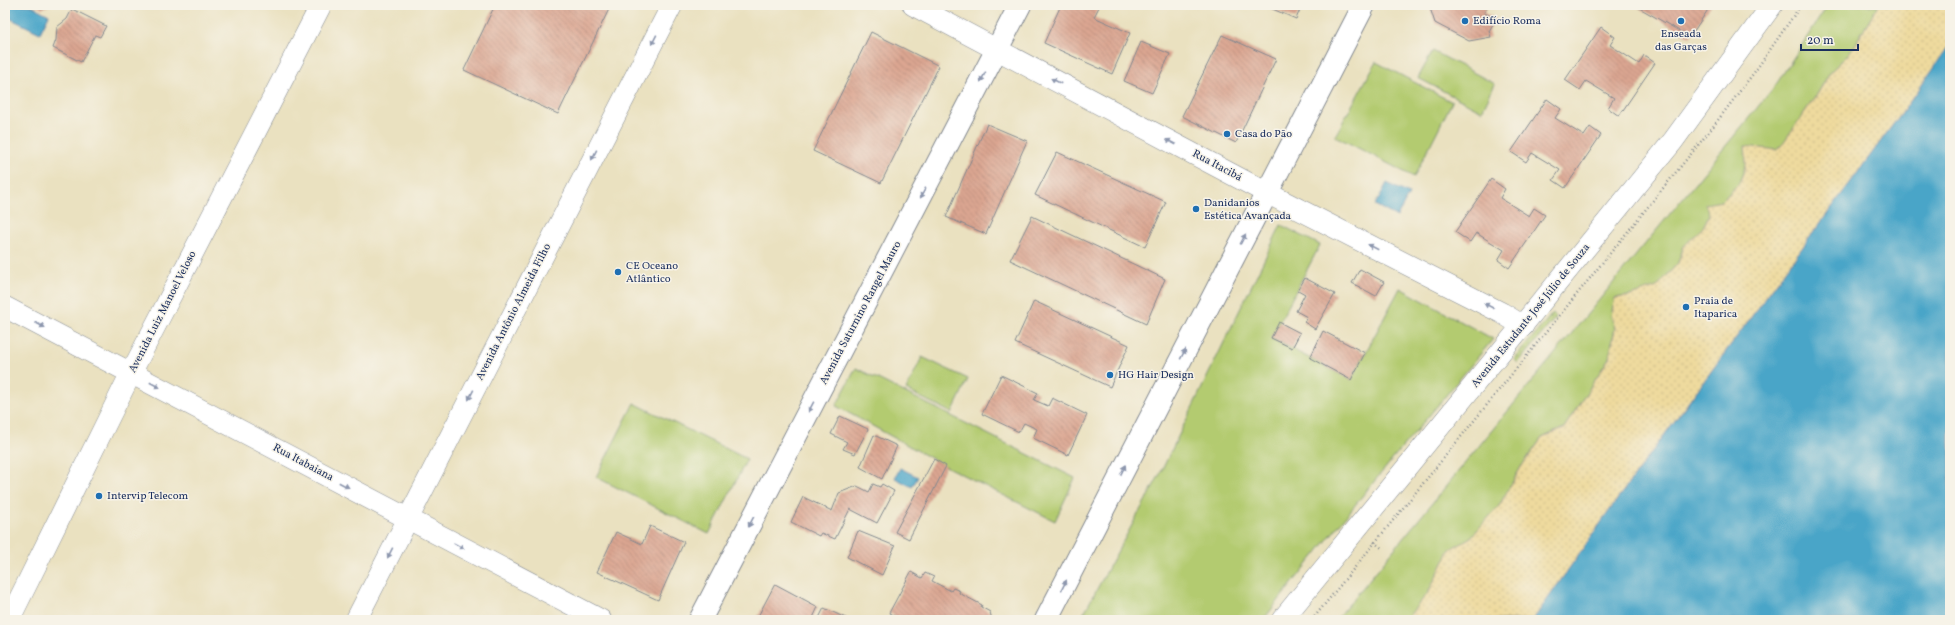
<svg xmlns="http://www.w3.org/2000/svg" width="1955" height="625" font-family="Vollkorn,serif">
  <style>
    .grass { fill: #b3cb70; stroke: #677d67 }
    .sand { fill: url(#sand-dots); stroke: #84847e }
    .park { fill: url(#park-dots); stroke: #677d67 }
    .water { fill: #4aa5c8; stroke: #326a93 }
    .building { fill: url(#building-back-hatch) }
    .lines { fill: none; stroke-linecap: round; stroke-linejoin: round }
    .minor-casing { stroke: #82888f; stroke-width: 22 }
    .major-casing { stroke: #82888f; stroke-width: 24 }
    .path { stroke: #82888f; stroke-width: 2.5; stroke-dasharray: 1 3; stroke-linecap: butt }
    .minor { stroke: #fff; stroke-width: 21 }
    .major { stroke: #fff; stroke-width: 22 }
    .oneway { fill: #8d97ae }
    .poi-dot { fill: #1f6fb2; stroke: #f7f3e8; stroke-width: 1.5 }
    .labels { text-anchor: middle; dominant-baseline: central; stroke-width: 3; stroke-linejoin: round; paint-order: stroke }
    .poi-label { font-size: 11px; fill: #1b2f5e; stroke: #f7f3e8; text-anchor: start }
    .street-label { font-size: 11px; fill: #1b2f5e; stroke: #f7f3e8 }
  </style>
  <defs>
    <pattern id="sand-dots" width="8" height="8" patternUnits="userSpaceOnUse"><rect width="8" height="8" fill="#eeda9e"/><path d="M2 2h.1M6 6h.1" fill="none" stroke="#ccbb8a" stroke-width="1.8" stroke-linecap="round"/></pattern>
    <pattern id="park-dots" width="8" height="8" patternUnits="userSpaceOnUse"><rect width="8" height="8" fill="#b3cb70"/><path d="M2 2h.1M6 6h.1" fill="none" stroke="#91a55f" stroke-width="1.8" stroke-linecap="round"/></pattern>
    <pattern id="building-back-hatch" width="6" height="6" patternUnits="userSpaceOnUse"><rect width="6" height="6" fill="#dba691"/><path d="M-1 5l2 2M0 0l6 6M5-1l2 2" fill="none" stroke="#b1887a"/></pattern>
  </defs>
  <rect width="100%" height="100%" fill="#f7f3e8"/>
  <filter id="ink" filterUnits="userSpaceOnUse"><feTurbulence type="fractalNoise" baseFrequency=".025" numOctaves="2"/><feDisplacementMap in="SourceGraphic" scale="8" xChannelSelector="R" yChannelSelector="G"/><feConvolveMatrix kernelMatrix="1 2 1 2 8 2 1 2 1" color-interpolation-filters="sRGB"/></filter>
  <filter id="wash" filterUnits="userSpaceOnUse"><feTurbulence type="fractalNoise" baseFrequency=".012" numOctaves="4" result="noise"/><feDisplacementMap in="SourceGraphic" scale="16" xChannelSelector="R" yChannelSelector="G"/><feGaussianBlur stdDeviation="0.9" result="paint"/><feColorMatrix in="noise" values="0 0 0 0 0 0 0 0 0 0 0 0 0 0 0 0 0 1.4 0 .05"/><feComposite in="paint" operator="in"/></filter>
  <g filter="url(#wash)">
    <rect width="100%" height="100%" fill="#eae1c0"/>
    <!-- grass -->
    <g class="grass">
      <path d="M1828,5H1879L1848,55L1830,72L1818,93L1778,151L1746,165L1739,183L1709,215L1703,228L1684,246L1678,263L1657,288L1630,296L1615,298L1611,316L1615,328L1609,358L1564,428L1542,438L1521,467L1499,506L1471,537L1450,550L1428,593L1408,617L1403,620H1336L1775,86Z"/>
      <path d="M1433,51L1495,84L1482,111L1418,78Z"/>
      <path d="M1376,62L1452,102L1414,177L1335,136Z"/>
      <path d="M1281,225L1320,245L1271,338L1351,380L1400,288L1493,339L1367,490L1263,620H1080L1160,474Z"/>
      <path d="M922,357L968,379L952,413L906,390Z"/>
      <path d="M856,368L1075,478L1055,521L951,469L836,406Z"/>
      <path d="M634,403L747,459L709,534L596,477Z"/>
    </g>
    <!-- sand -->
    <path class="sand" d="M1879,5H1950V45L1917,92L1626,487L1533,620H1403L1408,617L1428,593L1450,549L1471,537L1499,506L1521,467L1542,438L1564,428L1609,358L1615,328L1611,316L1615,298L1630,296L1657,287L1678,263L1684,246L1703,227L1709,215L1705,204L1722,201L1739,183L1746,165L1745,146L1778,150L1818,93L1830,72L1848,55Z"/>
    <!-- park -->
    <path class="park" d="M1552,314L1556,317L1518,363L1514,359Z"/>
    <!-- water -->
    <g class="water">
      <path d="M9,5H30L49,15L40,33L5,16Z"/>
      <path d="M1950,44V620H1533L1626,487L1917,92Z"/>
      <path d="M1387,183L1409,194L1397,217L1375,205Z"/>
      <path d="M900,468L918,477L912,487L895,478Z"/>
    </g>
    <g id="blocks">
      <!-- building -->
      <g class="building">
        <path d="M35,5H49L42,9Z"/>
        <path d="M495,5H611L558,114L464,70Z"/>
        <path d="M1061,5H1100L1094,17L1130,33L1112,74L1044,43Z"/>
        <path d="M1263,5H1302L1296,19Z"/>
        <path d="M1429,5H1488L1484,13L1496,19L1489,31L1491,37L1469,41L1435,23Z"/>
        <path d="M1634,5H1711L1690,37Z"/>
        <path d="M72,9L106,26L100,37L95,35L81,62L53,48L56,40L57,27L67,19Z"/>
        <path d="M1601,27L1615,37L1610,45L1639,64L1644,55L1655,63L1619,116L1608,108L1614,98L1586,81L1580,90L1565,80Z"/>
        <path d="M871,32L939,66L881,183L813,151Z"/>
        <path d="M1222,35L1276,59L1236,143L1182,116Z"/>
        <path d="M1141,42L1170,54L1152,93L1124,81Z"/>
        <path d="M1547,99L1561,109L1555,118L1584,136L1590,127L1601,135L1565,188L1553,180L1560,170L1532,153L1526,162L1511,152Z"/>
        <path d="M987,124L1027,141L986,234L946,217Z"/>
        <path d="M1057,152L1166,202L1145,247L1035,195Z"/>
        <path d="M1491,179L1505,189L1500,198L1529,216L1534,208L1545,215L1509,268L1498,260L1504,250L1476,233L1470,242L1455,232Z"/>
        <path d="M1032,216L1165,279L1146,324L1010,260Z"/>
        <path d="M1360,269L1384,282L1376,296L1352,283Z"/>
        <path d="M1305,278L1335,294L1315,329L1304,322L1307,317L1296,311L1305,294L1298,290Z"/>
        <path d="M1034,301L1129,345L1110,387L1015,343Z"/>
        <path d="M1279,322L1300,333L1292,348L1271,338Z"/>
        <path d="M1323,331L1365,353L1351,380L1310,358Z"/>
        <path d="M1001,375L1038,393L1034,400L1048,406L1052,398L1087,415L1068,455L1033,438L1037,429L1024,423L1019,432L982,414Z"/>
        <path d="M840,416L868,429L855,454L843,449L847,442L831,434Z"/>
        <path d="M874,435L897,446L882,479L860,467Z"/>
        <path d="M934,459L946,466L909,539L895,532Z"/>
        <path d="M873,484L880,487L882,484L894,491L877,523L850,509L835,539L821,533L819,536L791,522L803,497L832,511L839,493L857,486L869,492Z"/>
        <path d="M650,526L684,542L658,600L597,572L616,532L642,544Z"/>
        <path d="M858,531L895,546L882,575L847,557Z"/>
        <path d="M911,572L922,578L925,573L934,577L932,581L951,591L953,588L960,591L959,593L982,605L981,607L990,612L992,620H899L900,619L889,613Z"/>
        <path d="M775,584L818,607L812,620H756Z"/>
        <path d="M824,608L850,620H818Z"/>
      </g>
    </g>
  </g>
  <g filter="url(#ink)">
    <use href="#blocks" fill-opacity="0" stroke="#82888f" stroke-width="1"/>
    <g class="lines">
      <!-- minor casing -->
      <g class="minor-casing">
        <g id="minor">
          <path d="M913,5L1267,193L1502,313L1523,326"/>
          <path d="M5,307L601,620"/>
          <path d="M9,620L131,373L321,5"/>
          <path d="M356,620L672,5"/>
          <path d="M1282,620L1673,141L1772,5"/>
        </g>
      </g>
      <!-- major casing -->
      <g class="major-casing">
        <g id="major">
          <path d="M700,620L1020,5"/>
          <path d="M1046,620L1364,5"/>
        </g>
      </g>
      <!-- path -->
      <g class="path">
        <path d="M1374,542L1383,549"/>
        <path d="M1312,620L1712,128L1756,70L1801,5"/>
      </g>
      <!-- minor -->
      <use href="#minor" class="minor"/>
      <!-- major -->
      <use href="#major" class="major"/>
    </g>
    <!-- one-way arrows -->
    <defs><path id="oneway-solid" d="M-6-.8H1V-3.2L6.5 0L1 3.2V.8H-6Z"/></defs>
    <g class="oneway">
      <use href="#oneway-solid" transform="translate(654 40) rotate(117)"/>
      <use href="#oneway-solid" transform="translate(983 77) rotate(117)"/>
      <use href="#oneway-solid" transform="translate(1056 81) rotate(-152)"/>
      <use href="#oneway-solid" transform="translate(1171 142) rotate(-152)"/>
      <use href="#oneway-solid" transform="translate(594 155) rotate(117)"/>
      <use href="#oneway-solid" transform="translate(923 193) rotate(118)"/>
      <use href="#oneway-solid" transform="translate(1243 239) rotate(-62)"/>
      <use href="#oneway-solid" transform="translate(1373 247) rotate(-153)"/>
      <use href="#oneway-solid" transform="translate(1489 306) rotate(-153)"/>
      <use href="#oneway-solid" transform="translate(40 325) rotate(27)"/>
      <use href="#oneway-solid" transform="translate(1183 354) rotate(-63)"/>
      <use href="#oneway-solid" transform="translate(155 385) rotate(28)"/>
      <use href="#oneway-solid" transform="translate(471 395) rotate(117)"/>
      <use href="#oneway-solid" transform="translate(811 407) rotate(118)"/>
      <use href="#oneway-solid" transform="translate(1123 470) rotate(-63)"/>
      <use href="#oneway-solid" transform="translate(344 485) rotate(28)"/>
      <use href="#oneway-solid" transform="translate(751 522) rotate(118)"/>
      <use href="#oneway-solid" transform="translate(459 546) rotate(28)"/>
      <use href="#oneway-solid" transform="translate(390 553) rotate(117)"/>
      <use href="#oneway-solid" transform="translate(1064 585) rotate(-63)"/>
    </g>
  </g>
  <!-- markers -->
  <g class="poi-dot">
    <circle cx="1465" cy="21" r="4"/>
    <circle cx="1681" cy="21" r="4"/>
    <circle cx="1227" cy="134" r="4"/>
    <circle cx="1196" cy="209" r="4"/>
    <circle cx="618" cy="272" r="4"/>
    <circle cx="1686" cy="307" r="4"/>
    <circle cx="1110" cy="375" r="4"/>
    <circle cx="99" cy="496" r="4"/>
  </g>
  <g class="labels">
    <!-- poi labels -->
    <g class="poi-label">
      <text x="1473" y="21">Edifício Roma</text>
      <text x="1681" y="34" text-anchor="middle">Enseada<tspan x="1681" dy="13">das Garças</tspan></text>
      <text x="1235" y="134">Casa do Pão</text>
      <text x="1204" y="203">Danidanios<tspan x="1204" dy="13">Estética Avançada</tspan></text>
      <text x="626" y="266">CE Oceano<tspan x="626" dy="13">Atlântico</tspan></text>
      <text x="1694" y="301">Praia de<tspan x="1694" dy="13">Itaparica</tspan></text>
      <text x="1118" y="375">HG Hair Design</text>
      <text x="107" y="496">Intervip Telecom</text>
    </g>
    <!-- street labels -->
    <g class="street-label">
      <text transform="translate(1217 166) rotate(28)">Rua Itacibá</text>
      <text transform="translate(163 312) rotate(-63)">Avenida Luiz Manoel Veloso</text>
      <text transform="translate(514 312) rotate(-63)">Avenida Antônio Almeida Filho</text>
      <text transform="translate(861 313) rotate(-62)">Avenida Saturnino Rangel Mauro</text>
      <text transform="translate(1531 316) rotate(-51)">Avenida Estudante José Júlio de Souza</text>
      <text transform="translate(303 463) rotate(28)">Rua Itabaiana</text>
    </g>
  </g>
  <!-- margin -->
  <rect width="1955" height="625" fill="none" stroke="#f7f3e8" stroke-width="20"/>
  <!-- scale -->
  <path d="M1801 44v6h57v-6" fill="none" stroke="#1b2f5e" stroke-width="2"/>
  <text x="1807" y="44" font-size="12" fill="#1b2f5e" stroke="#f7f3e8" stroke-width="3" paint-order="stroke">20 m</text>
</svg>
